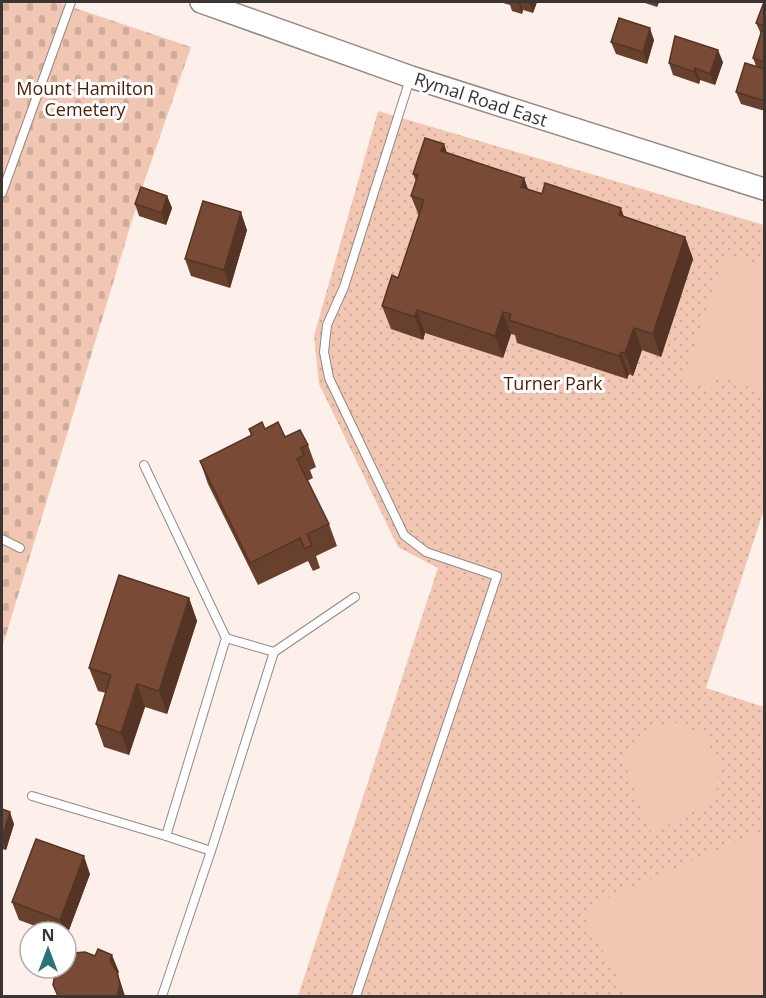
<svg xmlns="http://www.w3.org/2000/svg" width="766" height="998" font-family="'Open Sans',sans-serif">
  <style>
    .grass { fill: url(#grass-dots) }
    .cemetery { fill: url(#cemetery-stones) }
    .pitch { fill: #f1c6b2 }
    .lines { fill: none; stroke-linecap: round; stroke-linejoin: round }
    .lane-casing { stroke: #938883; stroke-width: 10 }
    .secondary-casing { stroke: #938883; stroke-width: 24 }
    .lane { stroke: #fff; stroke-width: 8 }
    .secondary { stroke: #fff; stroke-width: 21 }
    .wall { fill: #68402e }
    .shaded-wall { fill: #553426 }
    .building { fill: #794b36; stroke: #553426; stroke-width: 1.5 }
    .labels { text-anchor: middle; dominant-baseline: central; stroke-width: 6; stroke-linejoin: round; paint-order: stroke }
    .park-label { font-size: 18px; fill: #4d1d03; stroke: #fff }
    .street-label { font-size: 18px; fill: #3a3533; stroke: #fff }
  </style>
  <defs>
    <pattern id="grass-dots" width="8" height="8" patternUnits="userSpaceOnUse" patternTransform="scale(1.5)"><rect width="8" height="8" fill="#f1c6b2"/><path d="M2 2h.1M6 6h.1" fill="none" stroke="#cfab9a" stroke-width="1.8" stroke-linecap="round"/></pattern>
    <pattern id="cemetery-stones" width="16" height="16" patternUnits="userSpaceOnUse" patternTransform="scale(1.5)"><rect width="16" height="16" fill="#f1c6b2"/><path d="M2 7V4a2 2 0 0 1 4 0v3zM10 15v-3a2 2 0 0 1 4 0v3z" fill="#cfab9a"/></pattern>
  </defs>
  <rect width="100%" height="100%" fill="#fdf0eb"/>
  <!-- grass -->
  <path class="grass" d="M378,111L764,225V509L706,688L764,707V996H298L438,568L398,547L319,384L314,336Z"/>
  <!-- cemetery -->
  <path class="cemetery" d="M2,2H57L191,47L141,191L2,648Z"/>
  <!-- pitch -->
  <g class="pitch">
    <path d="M725,253L764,266V392L725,379L714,380L711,389L684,379Z"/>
    <path d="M673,722L701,733L719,760L716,799L652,834L624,762L641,734Z"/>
    <path d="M764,830V996H627L586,919L592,904Z"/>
  </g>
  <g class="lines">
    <!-- lane casing -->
    <g class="lane-casing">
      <g id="lane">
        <path d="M2,193L71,2"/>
        <path d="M2,539L20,548"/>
        <path d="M274,652L355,597"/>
        <path d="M32,796L166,836L226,638L144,465"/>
        <path d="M166,836L211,851L274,652L226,638"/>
        <path d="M162,996L211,851"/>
        <path d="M356,996L497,576L426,552L404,535L329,378L324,352L327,325L344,287L410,79"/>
      </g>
    </g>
    <!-- secondary casing -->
    <g class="secondary-casing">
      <path id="secondary" d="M201,2L411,77L764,189"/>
    </g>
    <!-- lane -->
    <use href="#lane" class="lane"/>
    <!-- secondary -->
    <use href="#secondary" class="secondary"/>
  </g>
  <!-- wall -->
  <g class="wall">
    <path d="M503,2H537L533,13L523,10L522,14L512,11L510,5L503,3Z"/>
    <path d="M642,2H659L657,7Z"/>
    <path d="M765,2V111L741,104L736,92L756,66L753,58L761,34L756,23Z"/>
    <path d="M654,40L647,64L616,54L611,42Z"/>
    <path d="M723,62L715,85L700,80L699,84L673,75L669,63Z"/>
    <path d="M447,152L524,178L528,189L624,216L685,237L693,259L661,357L642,350L633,376L629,374L627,379L517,343L515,335L511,334L503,358L425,333L423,340L391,329L382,306L398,278L419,216L411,196L416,181L413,174Z"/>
    <path d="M167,196L172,208L166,225L139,216L135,204Z"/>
    <path d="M247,230L230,288L191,276L185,259Z"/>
    <path d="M249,429H265L308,445L316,467L310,470L313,478L307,481L329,524L337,546L316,556L320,568L313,571L308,561L258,585L208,484L200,461L251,436Z"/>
    <path d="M189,598L197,621L167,714L145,707L129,755L104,747L96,724L106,693L98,691L89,668Z"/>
    <path d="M2,809L14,824L6,850L2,849Z"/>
    <path d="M90,874L66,938V932H51L19,920L12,902Z"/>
  </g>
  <!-- shaded-wall -->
  <g class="shaded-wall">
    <path d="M518,2H520L523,10L522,14Z"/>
    <path d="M529,2H537L533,13Z"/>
    <path d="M655,2H659L657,7Z"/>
    <path d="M650,28L654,40L647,64L643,52Z"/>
    <path d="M718,50L723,62L715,85L710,74Z"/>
    <path d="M695,68L700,80L699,84L694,72Z"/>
    <path d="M444,144L452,167L441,151Z"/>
    <path d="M524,178L532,201L521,187Z"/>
    <path d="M167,196L172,208L166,225L162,213Z"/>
    <path d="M621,208L629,231L619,215Z"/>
    <path d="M241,212L247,230L230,288L224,270Z"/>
    <path d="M685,237L693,259L661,357L653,334Z"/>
    <path d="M417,310L425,333L423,340L415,317Z"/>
    <path d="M503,312L511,334L503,358L495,336Z"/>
    <path d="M634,328L642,350L633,376L625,353Z"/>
    <path d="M621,352L629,374L627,379L619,356Z"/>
    <path d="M189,598L197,621L167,714L159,691Z"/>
    <path d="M137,684L145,707L129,755L121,733Z"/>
    <path d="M10,812L14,824L6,850L2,838Z"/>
    <path d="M84,856L90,874L66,938V932H64L60,920Z"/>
    <path d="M112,955L119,972L118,974L125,996H117L110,961Z"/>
  </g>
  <!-- building -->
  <g class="building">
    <path d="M764,2H765V26L756,23Z"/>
    <path d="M619,18L650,28L643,52L611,42Z"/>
    <path d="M762,30L765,31V62L753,58Z"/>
    <path d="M675,36L718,50L710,74L695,68L694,72L669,63Z"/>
    <path d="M745,63L765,69V101L736,92Z"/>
    <path d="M425,138L444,144L441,151L524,178L521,187L542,194L545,183L621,208L619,215L685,237L653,334L634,328L625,353L621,352L619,356L509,320L511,314L503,312L495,336L417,310L415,317L382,306L392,275L398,278L424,200L411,196L418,175L413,174Z"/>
    <path d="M141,187L167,196L162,213L135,204Z"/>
    <path d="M203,201L241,212L224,270L185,259Z"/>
    <path d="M262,422L265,429L278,422L285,437L300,430L308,445L301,448L304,455L297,459L329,524L307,534L312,545L305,549L300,538L250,563L200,461L252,435L249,429Z"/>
    <path d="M119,575L189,598L159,691L137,684L121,733L96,724L111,675L89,668Z"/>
    <path d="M2,809L10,812L2,838Z"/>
    <path d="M36,839L84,856L60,920L12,902Z"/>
    <path d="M98,949L112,955L110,961L117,972L120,985L117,996H58L53,985L56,968H66V959L73,953L85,952L95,956Z"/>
  </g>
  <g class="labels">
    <!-- park labels -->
    <g class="park-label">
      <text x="85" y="88">Mount Hamilton<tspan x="85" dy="21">Cemetery</tspan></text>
      <text x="553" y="383">Turner Park</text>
    </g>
    <!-- street labels -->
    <g class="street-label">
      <text transform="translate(481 99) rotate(18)">Rymal Road East</text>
    </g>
  </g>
  <!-- border -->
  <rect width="766" height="998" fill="none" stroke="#3a3533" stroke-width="6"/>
  <!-- north arrow -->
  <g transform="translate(48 950)"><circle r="28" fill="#ffffff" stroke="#b0aead" stroke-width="1.5"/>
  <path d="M0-4.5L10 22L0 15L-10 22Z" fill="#297374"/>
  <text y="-9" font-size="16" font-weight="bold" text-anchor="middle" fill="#3a3533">N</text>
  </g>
</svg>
